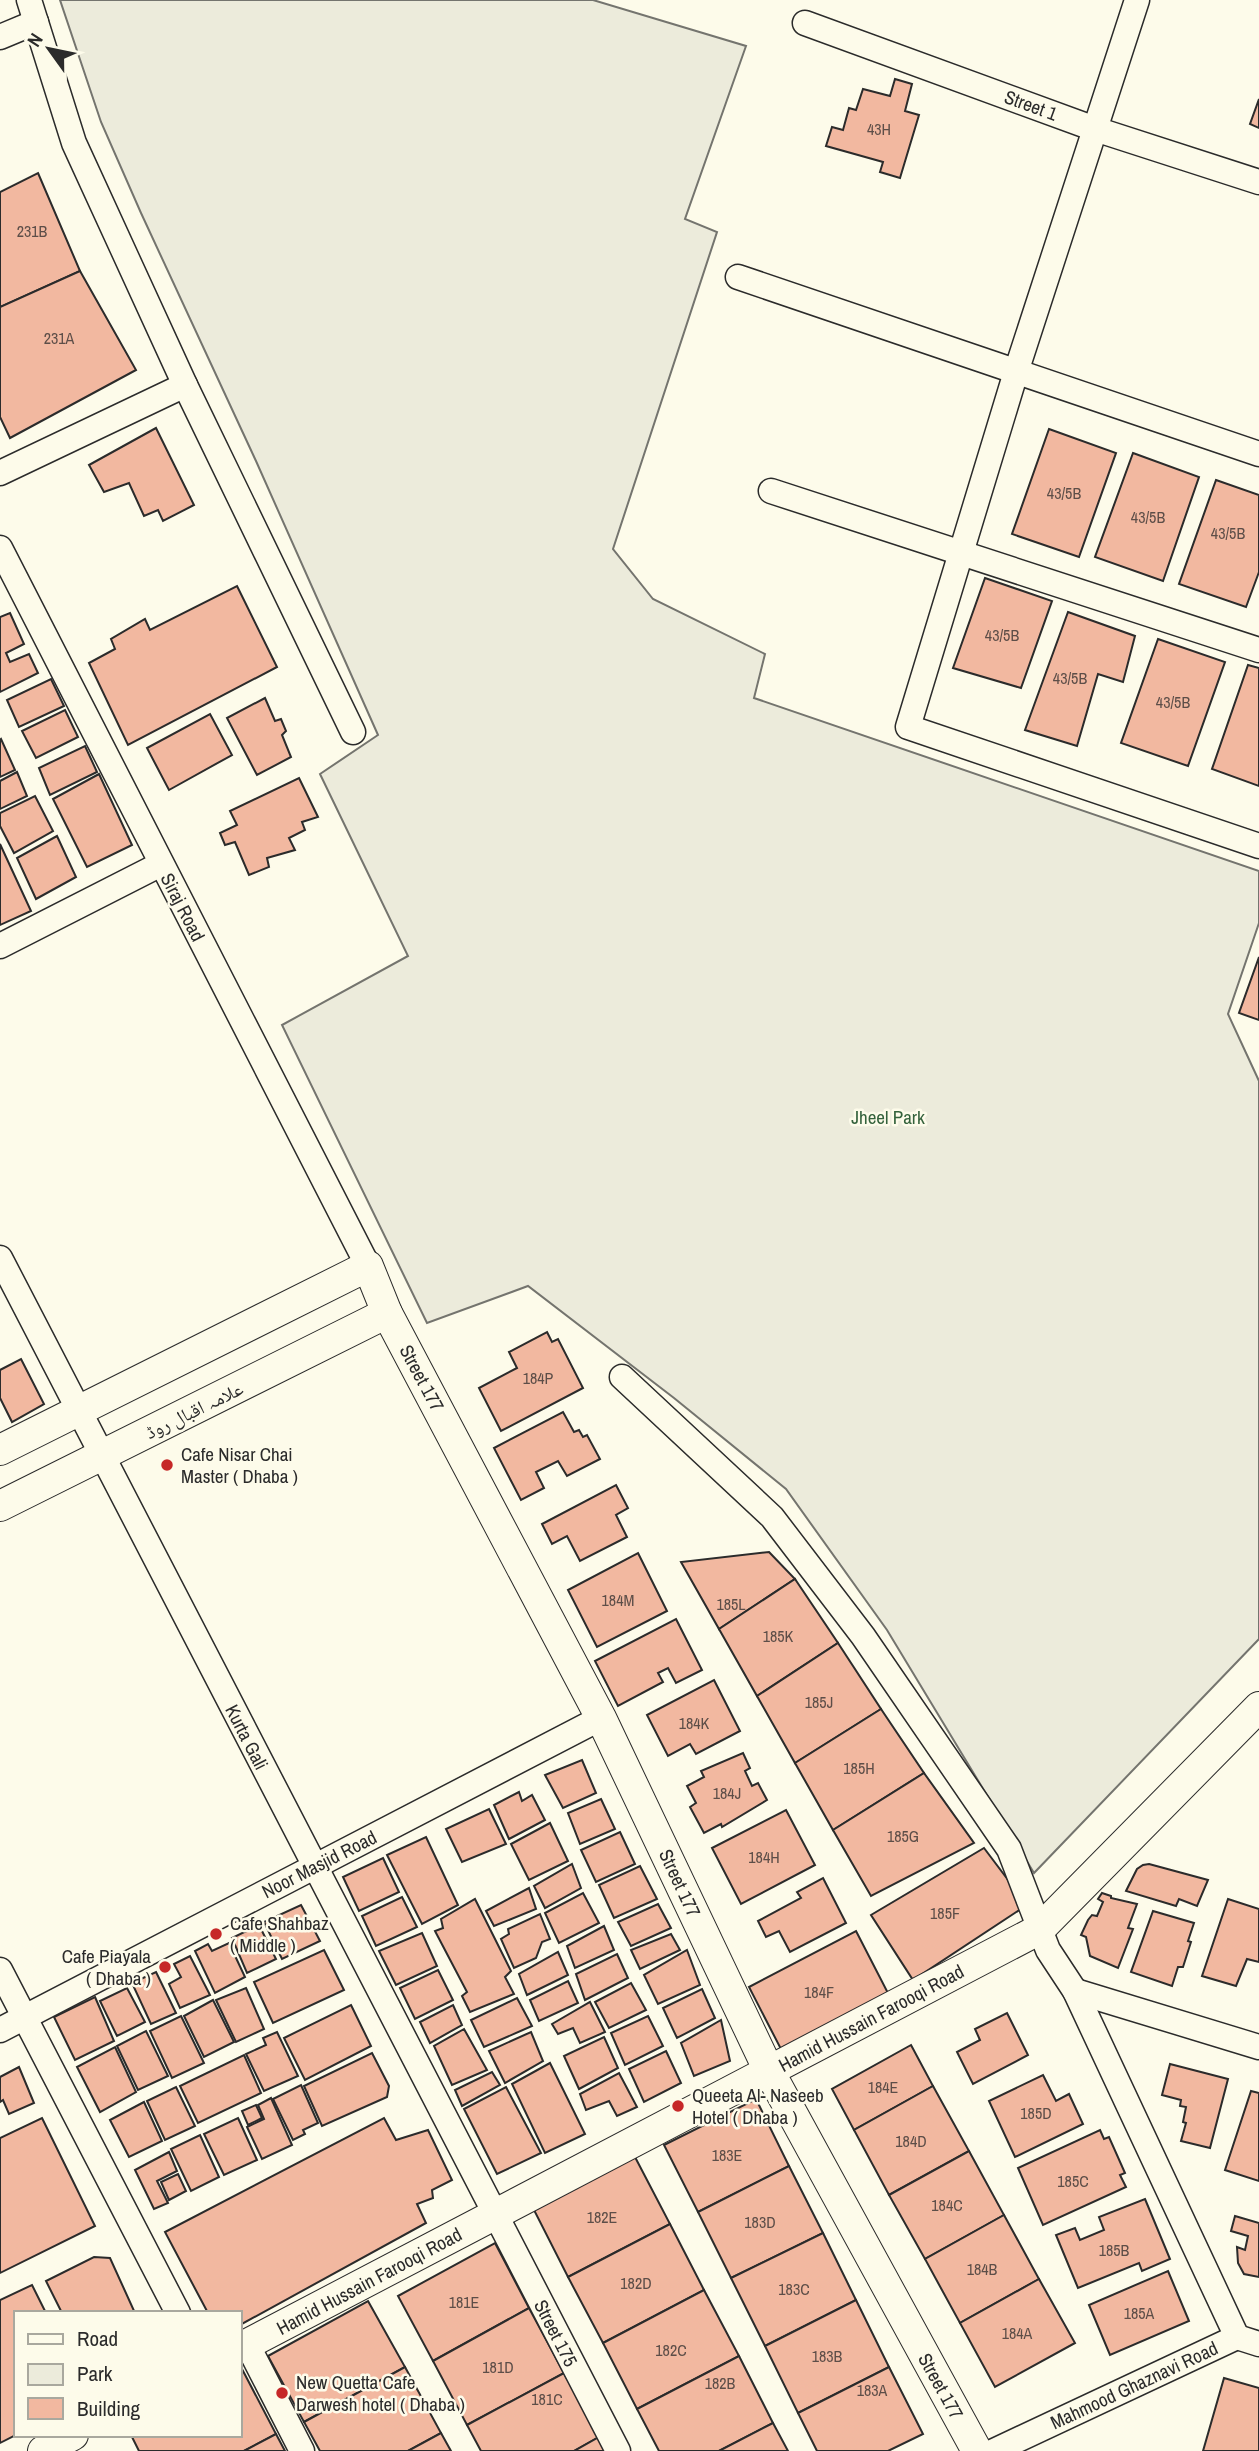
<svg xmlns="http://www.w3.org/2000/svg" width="1259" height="2451" font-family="'Archivo Narrow','Noto Naskh Arabic',sans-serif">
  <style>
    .green { fill: #ecebdb; stroke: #74746e; stroke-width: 2 }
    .building { fill: #f2b8a0; stroke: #2b2b2b; stroke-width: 2 }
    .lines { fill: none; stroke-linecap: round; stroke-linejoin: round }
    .minor-casing { stroke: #2b2b2b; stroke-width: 27 }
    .tertiary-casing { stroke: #2b2b2b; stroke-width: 32 }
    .minor { stroke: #fdfbea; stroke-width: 24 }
    .tertiary { stroke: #fdfbea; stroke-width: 30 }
    .poi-dot { fill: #c62828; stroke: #fdfbea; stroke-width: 2.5 }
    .labels { text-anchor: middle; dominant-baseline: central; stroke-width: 5; stroke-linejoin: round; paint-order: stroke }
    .number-label { font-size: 16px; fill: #5d4e48 }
    .street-label { font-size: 19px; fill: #2b2b2b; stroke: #fdfbea }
    .park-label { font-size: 19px; fill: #34623c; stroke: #fdfbea }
    .poi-label { font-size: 19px; fill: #2b2b2b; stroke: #fdfbea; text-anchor: start }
  </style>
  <rect width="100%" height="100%" fill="#fdfbea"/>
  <!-- green -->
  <path class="green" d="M60,0H593L746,46L685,219L717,232L613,549L653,599L765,654L754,698L1259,871V923L1228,1014L1259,1081V1639L1034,1873L887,1630L786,1489L674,1398L528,1286L427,1323L282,1025L408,956L320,774L378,735L256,461L141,213L101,122Z"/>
  <!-- building -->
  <g class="building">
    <path d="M895,79L912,84L905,111L919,115L900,178L880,172L883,162L826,146L832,127L843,130L849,108L856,110L863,89L890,96Z"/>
    <path d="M1259,99V128L1250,124Z"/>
    <path d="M38,173L80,271L0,307V192Z"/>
    <path d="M80,271L136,370L10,438L0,417V307Z"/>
    <path d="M156,428L194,505L163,521L158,510L144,516L129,483L104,492L89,465Z"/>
    <path d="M1049,429L1116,453L1079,557L1012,534Z"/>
    <path d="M1133,453L1199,477L1163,581L1095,557Z"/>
    <path d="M1216,480L1259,495V572L1246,607L1179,584Z"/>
    <path d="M985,578L1052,601L1021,688L953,668Z"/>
    <path d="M237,586L277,667L128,745L89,663L115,649L111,639L145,619L150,630Z"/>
    <path d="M1068,612L1135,636L1123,682L1098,674L1077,746L1025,730Z"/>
    <path d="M10,613L24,644L6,653L10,662L29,654L38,673L0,692V617Z"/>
    <path d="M1158,639L1225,662L1188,766L1121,743Z"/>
    <path d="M1248,665L1259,668V786L1212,769Z"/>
    <path d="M51,679L64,706L19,727L7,700Z"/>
    <path d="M265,698L275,721L281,719L286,731L282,735L291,757L257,775L227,718Z"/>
    <path d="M65,710L78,737L36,758L22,731Z"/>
    <path d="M210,714L232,755L169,790L147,748Z"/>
    <path d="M1,739L15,770L0,777V740Z"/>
    <path d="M85,746L97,772L50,795L39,768Z"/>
    <path d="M17,772L27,796L0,809V781Z"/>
    <path d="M99,774L132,845L87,867L53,799Z"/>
    <path d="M299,778L318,817L302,822L305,830L289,838L295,850L267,858L269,867L249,875L235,842L225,845L220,833L237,825L230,811Z"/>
    <path d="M35,796L53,831L14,853L0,826V813Z"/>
    <path d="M57,836L76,877L36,899L17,858Z"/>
    <path d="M0,844L31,911L0,925Z"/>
    <path d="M1259,957V1020L1239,1013Z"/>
    <path d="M547,1332L552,1342L558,1339L583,1388L501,1431L479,1388L517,1368L509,1352Z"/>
    <path d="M21,1359L44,1404L12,1422L0,1398V1370Z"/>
    <path d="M563,1412L574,1432L579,1430L583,1437L587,1435L600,1459L567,1476L558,1461L536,1472L544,1488L521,1500L494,1448Z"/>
    <path d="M616,1485L628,1508L616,1515L627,1537L580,1561L567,1536L552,1544L542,1524Z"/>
    <path d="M769,1552L795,1579L719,1629L681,1562Z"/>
    <path d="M638,1553L667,1611L597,1647L568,1590Z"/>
    <path d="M795,1579L838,1643L757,1696L719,1629Z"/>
    <path d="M676,1619L702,1670L676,1683L668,1668L658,1673L663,1682L618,1706L595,1661Z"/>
    <path d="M838,1643L881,1709L795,1763L757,1696Z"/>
    <path d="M714,1680L740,1731L696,1754L690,1744L668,1756L647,1715Z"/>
    <path d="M881,1709L924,1773L833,1830L795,1763Z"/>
    <path d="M743,1753L750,1768L745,1771L752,1786L758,1783L767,1800L722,1827L721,1824L704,1833L690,1807L696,1803L687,1786L704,1777L701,1771Z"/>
    <path d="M582,1760L596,1793L563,1808L545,1775Z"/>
    <path d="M924,1773L974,1843L871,1896L833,1830Z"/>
    <path d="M519,1792L522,1801L532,1795L545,1820L509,1839L494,1805Z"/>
    <path d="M601,1799L615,1829L580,1844L568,1813Z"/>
    <path d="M489,1809L506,1844L462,1862L446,1829Z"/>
    <path d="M786,1810L815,1865L741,1904L712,1848Z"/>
    <path d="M550,1823L568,1861L529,1880L511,1844Z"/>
    <path d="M620,1832L635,1864L596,1882L581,1850Z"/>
    <path d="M426,1837L458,1905L422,1924L387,1855Z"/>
    <path d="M984,1848L1027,1905L913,1980L871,1915Z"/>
    <path d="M383,1858L399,1892L359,1911L343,1877Z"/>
    <path d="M572,1864L581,1888L545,1908L534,1886Z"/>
    <path d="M1149,1864L1208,1880L1197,1906L1179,1899L1176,1906L1126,1891L1137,1869L1143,1865Z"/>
    <path d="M640,1866L657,1899L614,1918L599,1885Z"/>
    <path d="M823,1878L846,1923L790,1952L779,1931L766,1937L758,1921L801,1898L797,1892Z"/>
    <path d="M529,1888L536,1909L494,1926L486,1911Z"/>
    <path d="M583,1893L599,1923L559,1943L545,1913Z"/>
    <path d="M1102,1893L1111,1896V1898L1137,1904L1128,1928L1133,1929L1118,1968L1090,1956L1086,1937L1081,1935L1088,1920L1092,1915L1097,1916L1103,1902L1098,1899Z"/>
    <path d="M402,1897L417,1927L376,1946L362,1916Z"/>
    <path d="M475,1899L511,1971L505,1977L514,1994L470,2012L462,1996L467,1992L435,1931L443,1928L441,1919Z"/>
    <path d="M1228,1899L1259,1909V1962L1247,1959L1236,1986L1202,1976Z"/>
    <path d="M658,1904L671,1928L631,1946L618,1922Z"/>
    <path d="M301,1905L320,1941L282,1959L264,1922Z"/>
    <path d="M1153,1911L1194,1923L1188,1941L1191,1942L1183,1967H1178L1172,1986L1131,1972Z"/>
    <path d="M540,1914L550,1939L542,1942L536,1958L514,1968L501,1939L509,1934L508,1929Z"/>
    <path d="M259,1925L276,1959L247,1973L232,1938Z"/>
    <path d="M604,1926L614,1950L575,1968L567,1946Z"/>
    <path d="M856,1931L890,1997L783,2053L749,1987Z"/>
    <path d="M422,1933L437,1966L396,1985L379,1951Z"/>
    <path d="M671,1934L680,1950L640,1969L631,1950Z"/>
    <path d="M229,1943L245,1977L215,1993L195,1951L208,1944L212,1951Z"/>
    <path d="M324,1950L344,1990L273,2023L254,1982Z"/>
    <path d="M687,1950L700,1985L658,2004L644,1975Z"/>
    <path d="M558,1952L568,1975L527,1995L519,1974Z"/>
    <path d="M617,1954L628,1978L585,2000L576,1974Z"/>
    <path d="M190,1956L210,1995L180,2008L169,1984L181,1977L174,1964Z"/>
    <path d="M438,1970L453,2000L415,2019L400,1988Z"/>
    <path d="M156,1972L176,2013L151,2024L132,1983Z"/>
    <path d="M568,1981L578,2003L539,2021L530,2000Z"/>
    <path d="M631,1983L646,2010L609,2028L595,2002Z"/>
    <path d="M127,1988L145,2022L117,2036L100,2001Z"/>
    <path d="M246,1988L264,2029L236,2042L216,2000Z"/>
    <path d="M702,1989L715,2018L677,2038L663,2008Z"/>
    <path d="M95,1997L114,2041L75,2060L54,2017Z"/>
    <path d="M517,1998L532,2026L484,2047L471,2020Z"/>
    <path d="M213,2000L234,2042L204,2057L184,2016Z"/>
    <path d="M590,2002L605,2032L580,2043L573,2028L558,2034L552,2024Z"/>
    <path d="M351,2005L371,2046L305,2080L284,2038Z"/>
    <path d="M453,2005L462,2025L430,2043L420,2022Z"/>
    <path d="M1007,2013L1028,2055L973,2084L957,2052L980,2040L975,2029Z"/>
    <path d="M181,2016L204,2063L172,2078L150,2031Z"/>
    <path d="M648,2016L663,2046L625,2065L611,2033Z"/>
    <path d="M721,2020L730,2061L694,2076L681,2043Z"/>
    <path d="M464,2029L487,2070L452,2085L434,2046Z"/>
    <path d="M146,2031L168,2076L138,2090L117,2046Z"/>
    <path d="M277,2032L298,2076L264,2091L246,2054L266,2045L263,2038Z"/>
    <path d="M531,2032L543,2061L505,2083L489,2051Z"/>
    <path d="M604,2037L618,2068L579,2089L564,2056Z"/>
    <path d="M911,2045L933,2086L854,2130L832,2089Z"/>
    <path d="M115,2047L136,2092L100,2112L77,2067Z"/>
    <path d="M666,2051L681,2083L644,2102L629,2069Z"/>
    <path d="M372,2053L389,2086L387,2097L322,2126L304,2086Z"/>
    <path d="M244,2055L261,2093L198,2123L180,2086Z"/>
    <path d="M550,2063L585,2134L545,2153L512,2084Z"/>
    <path d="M1170,2064L1228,2079L1210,2148L1181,2141L1186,2123L1183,2122L1186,2107L1180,2106L1181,2100L1162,2095Z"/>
    <path d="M19,2067L34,2103L9,2114L3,2100L0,2102V2077Z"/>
    <path d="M492,2072L500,2085L462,2106L455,2090Z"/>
    <path d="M619,2073L637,2107L617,2116L609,2101L586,2110L580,2094Z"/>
    <path d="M1043,2075L1056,2101L1069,2094L1083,2124L1015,2157L989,2101Z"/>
    <path d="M301,2085L318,2123L303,2130L305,2134L293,2140L273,2099Z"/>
    <path d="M933,2086L969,2151L889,2195L854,2130Z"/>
    <path d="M176,2087L195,2126L165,2140L147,2101Z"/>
    <path d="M506,2087L541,2153L497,2174L464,2109Z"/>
    <path d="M1251,2091L1259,2093V2181L1225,2170Z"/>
    <path d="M271,2098L292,2145L262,2159L247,2127L264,2119L258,2105Z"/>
    <path d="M756,2099L789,2166L698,2212L664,2145Z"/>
    <path d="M144,2102L162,2141L129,2157L110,2120Z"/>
    <path d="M256,2105L262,2118L248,2125L242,2111Z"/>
    <path d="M42,2118L95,2226L0,2273V2138Z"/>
    <path d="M238,2118L257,2160L224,2175L204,2134Z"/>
    <path d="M384,2118L396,2140L428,2130L452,2180L432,2190L433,2198L417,2204L426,2223L240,2325V2313H208L165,2232Z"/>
    <path d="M1100,2130L1104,2139L1109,2137L1125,2173L1120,2175L1126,2187L1043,2225L1018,2168Z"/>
    <path d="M200,2135L219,2177L191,2191L171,2149Z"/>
    <path d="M969,2151L1004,2215L925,2259L889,2195Z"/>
    <path d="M169,2152L177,2171L157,2181L168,2203L154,2209L135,2170Z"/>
    <path d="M635,2157L670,2224L568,2277L534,2210Z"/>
    <path d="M789,2166L823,2233L731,2278L698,2212Z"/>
    <path d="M178,2174L186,2191L169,2200L161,2182Z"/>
    <path d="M1145,2199L1170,2259L1142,2271L1139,2263L1078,2288L1056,2235L1075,2228L1080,2240L1104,2230L1099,2217Z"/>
    <path d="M1004,2215L1039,2279L960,2323L925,2259Z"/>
    <path d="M1235,2216L1259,2223V2277L1244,2274L1238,2263L1237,2247L1245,2250L1248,2236L1231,2231Z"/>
    <path d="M670,2224L704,2290L603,2343L568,2277Z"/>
    <path d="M823,2233L856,2300L765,2346L731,2278Z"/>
    <path d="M495,2243L529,2308L433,2361L398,2296Z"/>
    <path d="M94,2257L110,2258L135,2313H62L46,2281Z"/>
    <path d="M1168,2271L1189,2321L1110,2355L1089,2305Z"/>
    <path d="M1039,2279L1075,2343L995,2387L960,2323Z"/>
    <path d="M32,2285L46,2313H16V2435L0,2443V2300Z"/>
    <path d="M704,2290L739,2356L637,2409L603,2343Z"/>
    <path d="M856,2300L889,2367L798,2413L765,2346Z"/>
    <path d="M368,2301L405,2367L304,2422L268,2356Z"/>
    <path d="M529,2308L564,2373L467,2425L433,2361Z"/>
    <path d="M739,2356L773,2423L719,2451H659L637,2409Z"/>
    <path d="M405,2367L441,2433L408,2451H320L304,2422Z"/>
    <path d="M889,2367L923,2434L888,2451H817L798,2413Z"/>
    <path d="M242,2369L276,2434L244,2451H139L131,2435H240V2370Z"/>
    <path d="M564,2373L599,2437L574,2451H481L467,2425Z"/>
    <path d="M1224,2378L1259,2388V2451H1203Z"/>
    <path d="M773,2423L788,2451H719Z"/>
    <path d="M441,2433L451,2451H408Z"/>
    <path d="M276,2434L285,2451H244Z"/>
    <path d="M599,2437L606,2451H574Z"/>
  </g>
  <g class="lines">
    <!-- minor casing -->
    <g class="minor-casing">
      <g id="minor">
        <path d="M29,0L74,143L185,385L353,732"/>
        <path d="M1137,0L1016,372L908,727L1259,846"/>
        <path d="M805,23L1095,129L1259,182"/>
        <path d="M0,37L36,22"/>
        <path d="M738,277L1259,454"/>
        <path d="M0,473L185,385"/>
        <path d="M771,491L1259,650"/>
        <path d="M0,548L368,1266"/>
        <path d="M0,946L161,864"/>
        <path d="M0,1258L618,2451"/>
        <path d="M622,1377L772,1517L863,1636L1009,1849L1048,1950L1075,1991L1237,2337"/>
        <path d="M0,1970L178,2313"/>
        <path d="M1075,1991L1259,2047"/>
        <path d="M0,2030L601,1718"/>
        <path d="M1237,2337L1259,2344"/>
        <path d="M247,2344L302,2451"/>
        <path d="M994,2451L1237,2337"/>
      </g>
    </g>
    <!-- tertiary casing -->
    <g class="tertiary-casing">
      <g id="tertiary">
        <path d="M0,1450L368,1266L387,1313L601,1718L769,2071L977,2451"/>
        <path d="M0,1506L387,1313"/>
        <path d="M240,2348L1040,1929L1259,1707"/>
        <path d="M43,2451L73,2435"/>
      </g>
    </g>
    <!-- minor -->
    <use href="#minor" class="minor"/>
    <!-- tertiary -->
    <use href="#tertiary" class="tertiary"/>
  </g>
  <!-- markers -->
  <g class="poi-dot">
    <circle cx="167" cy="1465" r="7"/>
    <circle cx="216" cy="1934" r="7"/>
    <circle cx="165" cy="1967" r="7"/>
    <circle cx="678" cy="2106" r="7"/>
    <circle cx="282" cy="2393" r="7"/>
  </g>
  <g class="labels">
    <!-- number labels -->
    <g class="number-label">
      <text x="879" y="129">43H</text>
      <text x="32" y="231">231B</text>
      <text x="59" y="338">231A</text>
      <text x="1064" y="493">43/5B</text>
      <text x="1148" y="517">43/5B</text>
      <text x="1228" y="533">43/5B</text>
      <text x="1002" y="635">43/5B</text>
      <text x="1070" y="678">43/5B</text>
      <text x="1173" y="702">43/5B</text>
      <text x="538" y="1378">184P</text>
      <text x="618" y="1600">184M</text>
      <text x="731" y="1604">185L</text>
      <text x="778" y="1636">185K</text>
      <text x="819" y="1702">185J</text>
      <text x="694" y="1723">184K</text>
      <text x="859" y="1768">185H</text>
      <text x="727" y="1793">184J</text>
      <text x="903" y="1836">185G</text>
      <text x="764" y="1857">184H</text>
      <text x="945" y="1913">185F</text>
      <text x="819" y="1992">184F</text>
      <text x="883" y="2087">184E</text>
      <text x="1036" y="2113">185D</text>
      <text x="911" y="2141">184D</text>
      <text x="727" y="2155">183E</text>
      <text x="1073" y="2181">185C</text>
      <text x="947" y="2205">184C</text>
      <text x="602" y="2217">182E</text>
      <text x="760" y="2222">183D</text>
      <text x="1114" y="2250">185B</text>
      <text x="982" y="2269">184B</text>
      <text x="636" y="2283">182D</text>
      <text x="794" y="2289">183C</text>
      <text x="464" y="2302">181E</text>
      <text x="1139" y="2313">185A</text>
      <text x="1017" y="2333">184A</text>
      <text x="671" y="2350">182C</text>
      <text x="827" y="2356">183B</text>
      <text x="498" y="2367">181D</text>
      <text x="720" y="2383">182B</text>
      <text x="872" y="2390">183A</text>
      <text x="547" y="2399">181C</text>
    </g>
    <!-- street labels -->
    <g class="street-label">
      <text transform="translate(1031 105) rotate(20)">Street 1</text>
      <text transform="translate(183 907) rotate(63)">Siraj Road</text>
      <text transform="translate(422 1378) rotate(62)">Street 177</text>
      <text transform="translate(194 1410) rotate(-26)">علامہ اقبال روڈ</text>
      <text transform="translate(247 1737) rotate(63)">Kurta Gali</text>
      <text transform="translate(319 1864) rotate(-27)">Noor Masjid Road</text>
      <text transform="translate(680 1883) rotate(65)">Street 177</text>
      <text transform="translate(871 2018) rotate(-28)">Hamid Hussain Farooqi Road</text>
      <text transform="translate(369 2281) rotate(-28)">Hamid Hussain Farooqi Road</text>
      <text transform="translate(556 2333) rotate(63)">Street 175</text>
      <text transform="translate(1134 2385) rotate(-25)">Mahmood Ghaznavi Road</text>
      <text transform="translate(941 2386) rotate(61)">Street 177</text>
    </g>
    <!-- park labels -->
    <g class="park-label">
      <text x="888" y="1117">Jheel Park</text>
    </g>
    <!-- poi labels -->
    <g class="poi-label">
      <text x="181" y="1454">Cafe Nisar Chai<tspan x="181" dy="22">Master ( Dhaba )</tspan></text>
      <text x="230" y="1923">Cafe Shahbaz<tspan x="230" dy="22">( Middle )</tspan></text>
      <text x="151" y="1956" text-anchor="end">Cafe Piayala<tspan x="151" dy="22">( Dhaba )</tspan></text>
      <text x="692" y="2095">Queeta Al- Naseeb<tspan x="692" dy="22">Hotel ( Dhaba )</tspan></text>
      <text x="296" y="2382">New Quetta Cafe<tspan x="296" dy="22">Darwesh hotel ( Dhaba )</tspan></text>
    </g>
  </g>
  <!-- legend -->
  <rect x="14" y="2311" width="228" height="126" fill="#fdfbea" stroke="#a9a89e" stroke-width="2"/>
  <rect x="28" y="2334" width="35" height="10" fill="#fdfbea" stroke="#a9a89e" stroke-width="2"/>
  <text x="77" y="2346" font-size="21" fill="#2b2b2b">Road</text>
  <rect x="28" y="2364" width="35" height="21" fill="#ecebdb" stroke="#a9a89e" stroke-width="2"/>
  <text x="77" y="2381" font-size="21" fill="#2b2b2b">Park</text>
  <rect x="28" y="2398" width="35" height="21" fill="#f2b8a0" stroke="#a9a89e" stroke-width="2"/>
  <text x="77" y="2416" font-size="21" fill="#2b2b2b">Building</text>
  <!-- north arrow -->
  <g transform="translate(49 49) rotate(303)" stroke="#fdfbea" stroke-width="5" paint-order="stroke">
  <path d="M0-5L12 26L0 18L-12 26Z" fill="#2b2b2b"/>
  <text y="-10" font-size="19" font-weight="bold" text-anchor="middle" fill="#2b2b2b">N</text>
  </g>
</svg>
